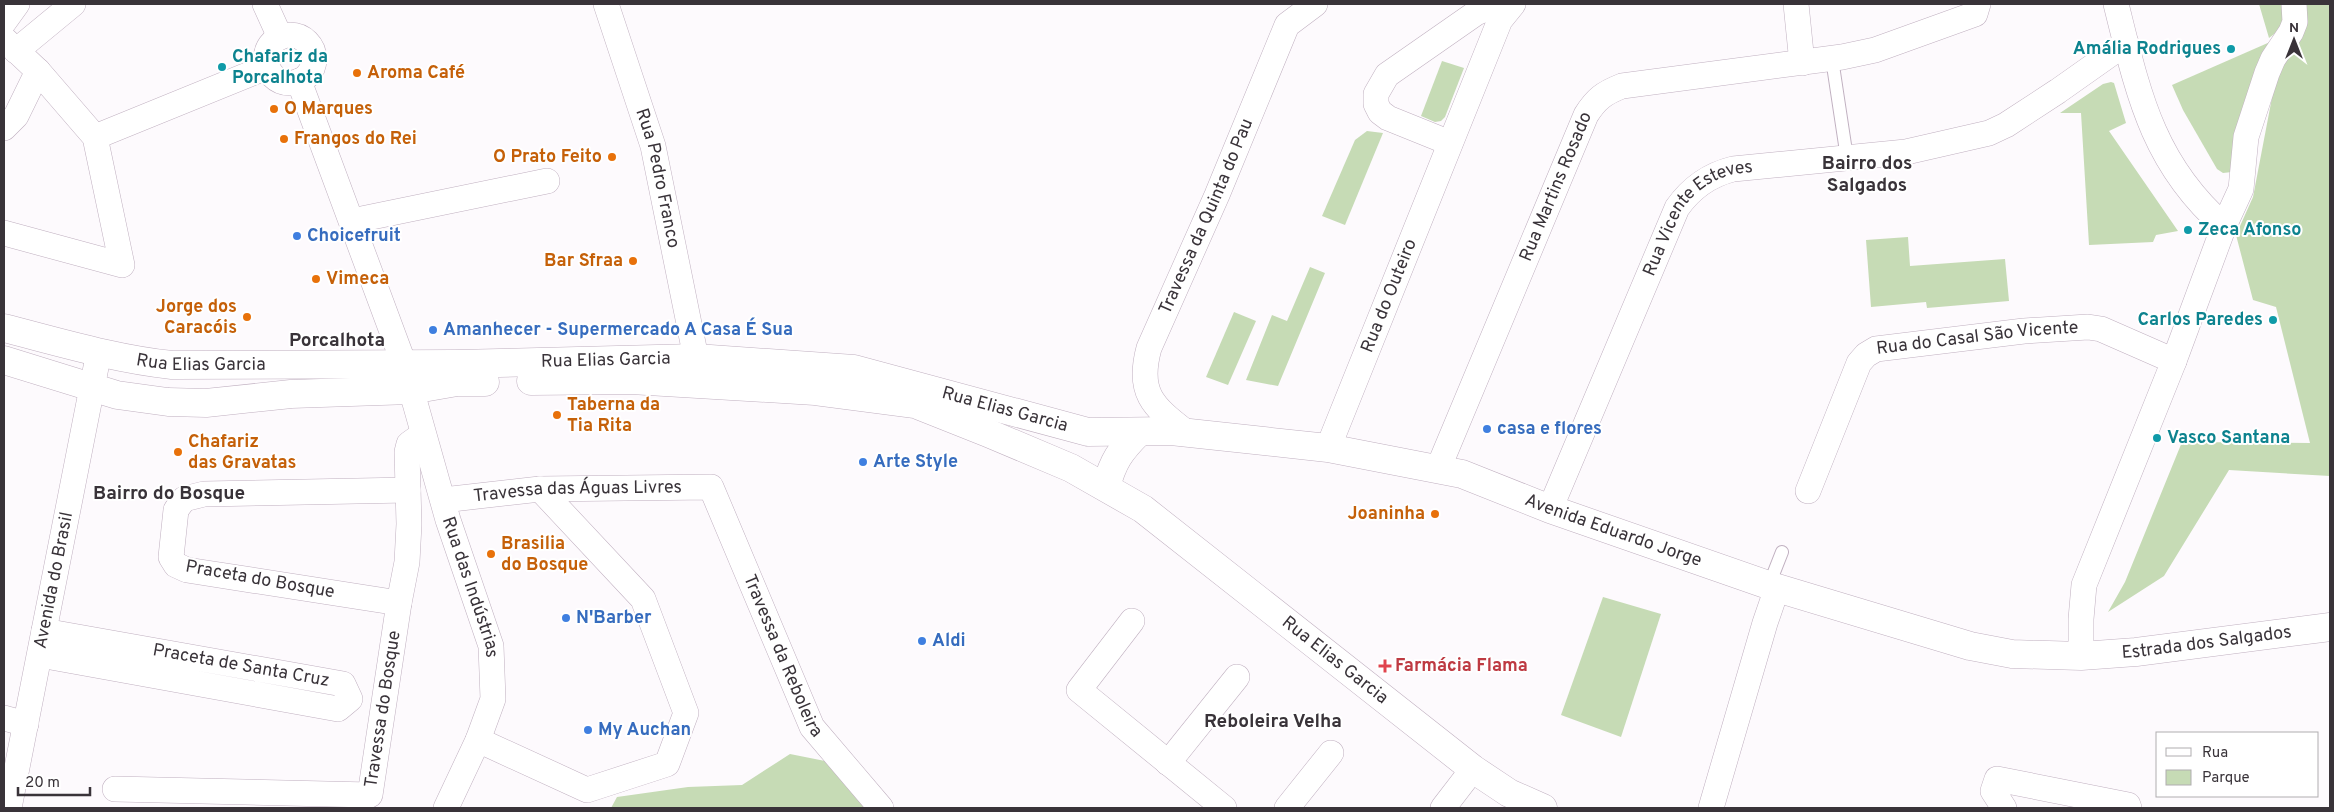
<svg xmlns="http://www.w3.org/2000/svg" width="2334" height="812" font-family="Overpass,sans-serif">
  <style>
    .green { fill: #c6dbb5 }
    .lines { fill: none; stroke-linecap: round; stroke-linejoin: round }
    .lane-casing { stroke: #c0b0c0; stroke-width: 14 }
    .street-casing { stroke: #c0b0c0; stroke-width: 26 }
    .secondary-casing { stroke: #c0b0c0; stroke-width: 29 }
    .lane { stroke: #fff; stroke-width: 12 }
    .street { stroke: #fff; stroke-width: 25 }
    .secondary { stroke: #fff; stroke-width: 28 }
    .culture-dot { fill: #0f9aa8; stroke: #fff; stroke-width: 2 }
    .food-dot { fill: #e8710a; stroke: #fff; stroke-width: 2 }
    .shop-dot { fill: #3f7fe0; stroke: #fff; stroke-width: 2 }
    .health-dot { fill: #e0444e; stroke: #fff; stroke-width: 2 }
    .labels { text-anchor: middle; dominant-baseline: central; stroke-width: 4; stroke-linejoin: round; paint-order: stroke }
    .culture-label { font-size: 18px; font-weight: bold; fill: #0d838f; stroke: #fff; text-anchor: start }
    .food-label { font-size: 18px; font-weight: bold; fill: #c56008; stroke: #fff; text-anchor: start }
    .street-label { font-size: 18px; fill: #393339; stroke: #fff }
    .shop-label { font-size: 18px; font-weight: bold; fill: #366cbe; stroke: #fff; text-anchor: start }
    .health-label { font-size: 18px; font-weight: bold; fill: #be3a42; stroke: #fff; text-anchor: start }
    .neighbourhood-label { font-size: 19px; font-weight: bold; fill: #393339; stroke: #fff }
  </style>
  <rect width="100%" height="100%" fill="#fdfafd"/>
  <!-- green -->
  <g class="green">
    <path d="M2259,4H2330V476L2229,470L2164,576L2108,612L2125,582L2182,442L2310,443L2276,307L2253,300L2236,235L2253,197L2279,61L2299,15L2269,38Z"/>
    <path d="M2270,42L2232,172L2223,173L2217,169L2183,110L2172,85Z"/>
    <path d="M1442,61L1464,68L1445,117L1441,121L1435,122L1421,116Z"/>
    <path d="M2111,82L2114,83L2126,123L2109,131L2178,231L2156,235L2153,242L2089,245L2081,113H2060L2103,84Z"/>
    <path d="M1367,131L1383,133L1345,225L1322,216L1355,140Z"/>
    <path d="M1908,237L1910,266L2005,259L2009,301L1927,308L1926,302L1871,307L1866,240Z"/>
    <path d="M1310,267L1325,273L1278,386L1246,380L1272,315L1287,321Z"/>
    <path d="M1234,312L1256,321L1228,385L1206,377Z"/>
    <path d="M1603,597L1661,614L1621,737L1561,715Z"/>
    <path d="M790,754L830,762L870,808H611L617,797L688,787L742,785Z"/>
  </g>
  <g class="lines">
    <!-- lane casing -->
    <g class="lane-casing">
      <g id="lane">
        <path d="M1832,59L1847,158"/>
        <path d="M1769,585L1782,552"/>
      </g>
    </g>
    <!-- street casing -->
    <g class="street-casing">
      <g id="street">
        <path d="M265,4L280,37"/>
        <path id="s1" d="M606,4L653,146L696,358"/>
        <path d="M1796,4L1802,63"/>
        <path d="M4,22L17,4"/>
        <circle cx="290" cy="59" r="24"/>
        <path d="M4,39L38,71L95,137L122,265L4,233"/>
        <path d="M16,51L73,4"/>
        <path id="s2" d="M299,81L404,364L448,520L491,646L493,699L478,740L446,808"/>
        <path d="M4,128L16,116L38,71"/>
        <path d="M95,137L267,67"/>
        <path d="M1450,143L1388,118L1380,112L1376,104V94L1387,75L1476,13L1497,4"/>
        <path d="M352,221L547,181"/>
        <path d="M2224,226L2241,189L2246,137L2267,73L2273,59L2291,32L2295,22L2294,4"/>
        <path id="s3" d="M1186,432C1152,406 1137,392 1149,348L1217,195L1287,25L1315,4"/>
        <path id="s4" d="M1328,448L1500,20L1513,4"/>
        <path id="s5" d="M1438,469L1586,115C1596,99 1604,93 1622,86L1842,57L1875,50L1975,14L1978,4"/>
        <path id="s6" d="M1808,491L1859,363L1866,355L1876,349L2024,331L2088,327L2101,329L2174,361"/>
        <path id="s7" d="M443,500L540,489L711,487L812,727L881,808"/>
        <path id="s8" d="M1550,509L1677,208C1691,188 1709,175 1733,169L1906,152L1989,133L2006,125L2058,91L2126,43"/>
        <path d="M399,603L187,570L176,565L171,557L176,510L184,499L204,494L408,490"/>
        <path d="M1132,621L1079,690L1224,808"/>
        <path d="M40,655L338,709L350,699L343,684L44,631"/>
        <path d="M2081,656V619L2084,585L2174,361L2224,226C2152,163 2138,92 2116,4"/>
        <path d="M4,718L26,724"/>
        <path d="M478,740L587,790L667,764L686,713L643,599L540,489"/>
        <path d="M1168,763L1237,677"/>
        <path id="s9" d="M115,789L370,795L399,603L407,562L409,524L407,452L409,444L423,434"/>
        <path id="s10" d="M9,808L99,352"/>
        <path d="M1287,808L1331,753"/>
        <path d="M1443,808L1473,769"/>
        <path d="M1711,808L1765,623L1777,588"/>
        <path d="M2004,808L1993,791L1997,779L2128,805L2129,808"/>
      </g>
    </g>
    <!-- secondary casing -->
    <g class="secondary-casing">
      <g id="secondary">
        <path id="s11" d="M4,328C59,342 115,359 172,365L456,364L696,358L854,369L1088,432L1171,431L1328,448L1462,474L1550,509L1777,588L1970,646L2012,654L2081,656L2136,652L2330,627"/>
        <path d="M4,360L117,395L168,402L206,403L291,394L411,390L457,382H485"/>
        <path id="s12" d="M531,381L631,380L815,391L915,404L988,433L1071,468L1143,509L1473,769L1509,793L1543,808"/>
        <path d="M1106,487C1113,461 1120,451 1139,432"/>
      </g>
    </g>
    <!-- lane -->
    <use href="#lane" class="lane"/>
    <!-- street -->
    <use href="#street" class="street"/>
    <!-- secondary -->
    <use href="#secondary" class="secondary"/>
  </g>
  <!-- markers -->
  <g class="culture-dot">
    <circle cx="2231" cy="49" r="5"/>
    <circle cx="222" cy="67" r="5"/>
    <circle cx="2188" cy="230" r="5"/>
    <circle cx="2273" cy="320" r="5"/>
    <circle cx="2157" cy="438" r="5"/>
  </g>
  <g class="food-dot">
    <circle cx="357" cy="73" r="5"/>
    <circle cx="274" cy="109" r="5"/>
    <circle cx="284" cy="139" r="5"/>
    <circle cx="612" cy="157" r="5"/>
    <circle cx="633" cy="261" r="5"/>
    <circle cx="316" cy="279" r="5"/>
    <circle cx="247" cy="317" r="5"/>
    <circle cx="557" cy="415" r="5"/>
    <circle cx="178" cy="452" r="5"/>
    <circle cx="1435" cy="514" r="5"/>
    <circle cx="491" cy="554" r="5"/>
  </g>
  <g class="shop-dot">
    <circle cx="297" cy="236" r="5"/>
    <circle cx="433" cy="330" r="5"/>
    <circle cx="1487" cy="429" r="5"/>
    <circle cx="863" cy="462" r="5"/>
    <circle cx="566" cy="618" r="5"/>
    <circle cx="922" cy="641" r="5"/>
    <circle cx="588" cy="730" r="5"/>
  </g>
  <path class="health-dot" d="M1382.5 658.5h5v5h5v5h-5v5h-5v-5h-5v-5h5z"/>
  <g class="labels">
    <!-- culture labels -->
    <g class="culture-label">
      <text x="2221" y="49" text-anchor="end">Amália Rodrigues</text>
      <text x="232" y="57">Chafariz da<tspan x="232" dy="21">Porcalhota</tspan></text>
      <text x="2198" y="230">Zeca Afonso</text>
      <text x="2263" y="320" text-anchor="end">Carlos Paredes</text>
      <text x="2167" y="438">Vasco Santana</text>
    </g>
    <!-- food labels -->
    <g class="food-label">
      <text x="367" y="73">Aroma Café</text>
      <text x="284" y="109">O Marques</text>
      <text x="294" y="139">Frangos do Rei</text>
      <text x="602" y="157" text-anchor="end">O Prato Feito</text>
      <text x="623" y="261" text-anchor="end">Bar Sfraa</text>
      <text x="326" y="279">Vimeca</text>
      <text x="237" y="307" text-anchor="end">Jorge dos<tspan x="237" dy="21">Caracóis</tspan></text>
      <text x="567" y="405">Taberna da<tspan x="567" dy="21">Tia Rita</tspan></text>
      <text x="188" y="442">Chafariz<tspan x="188" dy="21">das Gravatas</tspan></text>
      <text x="1425" y="514" text-anchor="end">Joaninha</text>
      <text x="501" y="544">Brasilia<tspan x="501" dy="21">do Bosque</tspan></text>
    </g>
    <!-- street labels -->
    <g class="street-label">
      <text stroke="none"><textPath href="#s1" startOffset="182">Rua Pedro Franco</textPath></text>
      <text stroke="none"><textPath href="#s5" startOffset="306">Rua Martins Rosado</textPath></text>
      <text stroke="none"><textPath href="#s3" startOffset="244">Travessa da Quinta do Pau</textPath></text>
      <text stroke="none"><textPath href="#s8" startOffset="335">Rua Vicente Esteves</textPath></text>
      <text stroke="none"><textPath href="#s4" startOffset="164">Rua do Outeiro</textPath></text>
      <text stroke="none"><textPath href="#s6" startOffset="262">Rua do Casal São Vicente</textPath></text>
      <text stroke="none"><textPath href="#s11" startOffset="606">Rua Elias Garcia</textPath></text>
      <text stroke="none"><textPath href="#s11" startOffset="201">Rua Elias Garcia</textPath></text>
      <text stroke="none"><textPath href="#s11" startOffset="1011">Rua Elias Garcia</textPath></text>
      <text stroke="none"><textPath href="#s7" startOffset="135">Travessa das Águas Livres</textPath></text>
      <text stroke="none"><textPath href="#s11" startOffset="1636">Avenida Eduardo Jorge</textPath></text>
      <text stroke="none"><textPath href="#s10" startOffset="232">Avenida do Brasil</textPath></text>
      <text transform="translate(260 580) rotate(10)">Praceta do Bosque</text>
      <text stroke="none"><textPath href="#s2" startOffset="535">Rua das Indústrias</textPath></text>
      <text stroke="none"><textPath href="#s11" startOffset="2249">Estrada dos Salgados</textPath></text>
      <text stroke="none"><textPath href="#s7" startOffset="452">Travessa da Reboleira</textPath></text>
      <text stroke="none"><textPath href="#s12" startOffset="881">Rua Elias Garcia</textPath></text>
      <text transform="translate(241 666) rotate(10)">Praceta de Santa Cruz</text>
      <text stroke="none"><textPath href="#s9" startOffset="342">Travessa do Bosque</textPath></text>
    </g>
    <!-- shop labels -->
    <g class="shop-label">
      <text x="307" y="236">Choicefruit</text>
      <text x="443" y="330">Amanhecer - Supermercado A Casa É Sua</text>
      <text x="1497" y="429">casa e flores</text>
      <text x="873" y="462">Arte Style</text>
      <text x="576" y="618">N'Barber</text>
      <text x="932" y="641">Aldi</text>
      <text x="598" y="730">My Auchan</text>
    </g>
    <!-- health labels -->
    <g class="health-label">
      <text x="1395" y="666">Farmácia Flama</text>
    </g>
    <!-- neighbourhood labels -->
    <g class="neighbourhood-label">
      <text x="1867" y="164">Bairro dos<tspan x="1867" dy="22">Salgados</tspan></text>
      <text x="337" y="341">Porcalhota</text>
      <text x="169" y="494">Bairro do Bosque</text>
      <text x="1273" y="722">Reboleira Velha</text>
    </g>
  </g>
  <!-- border -->
  <rect width="2334" height="812" fill="none" stroke="#393339" stroke-width="10"/>
  <!-- legend -->
  <rect x="2156" y="732" width="162" height="65" fill="#ffffff" stroke="#b0adb0"/>
  <rect x="2166" y="748" width="25" height="8" fill="#ffffff" stroke="#b0adb0"/>
  <text x="2202" y="757" font-size="15" fill="#393339">Rua</text>
  <rect x="2166" y="770" width="25" height="15" fill="#c6dbb5" stroke="#b0adb0"/>
  <text x="2202" y="782" font-size="15" fill="#393339">Parque</text>
  <!-- north arrow -->
  <g transform="translate(2294 40)" stroke="#ffffff" stroke-width="4" paint-order="stroke">
  <path d="M0-4L9 19L0 12L-9 19Z" fill="#393339"/>
  <text y="-8" font-size="14" font-weight="bold" text-anchor="middle" fill="#393339">N</text>
  </g>
  <!-- scale -->
  <path d="M18 787v8h72v-8" fill="none" stroke="#393339" stroke-width="2.5"/>
  <text x="25" y="787" font-size="15" fill="#393339" stroke="#ffffff" stroke-width="4" paint-order="stroke">20 m</text>
</svg>
